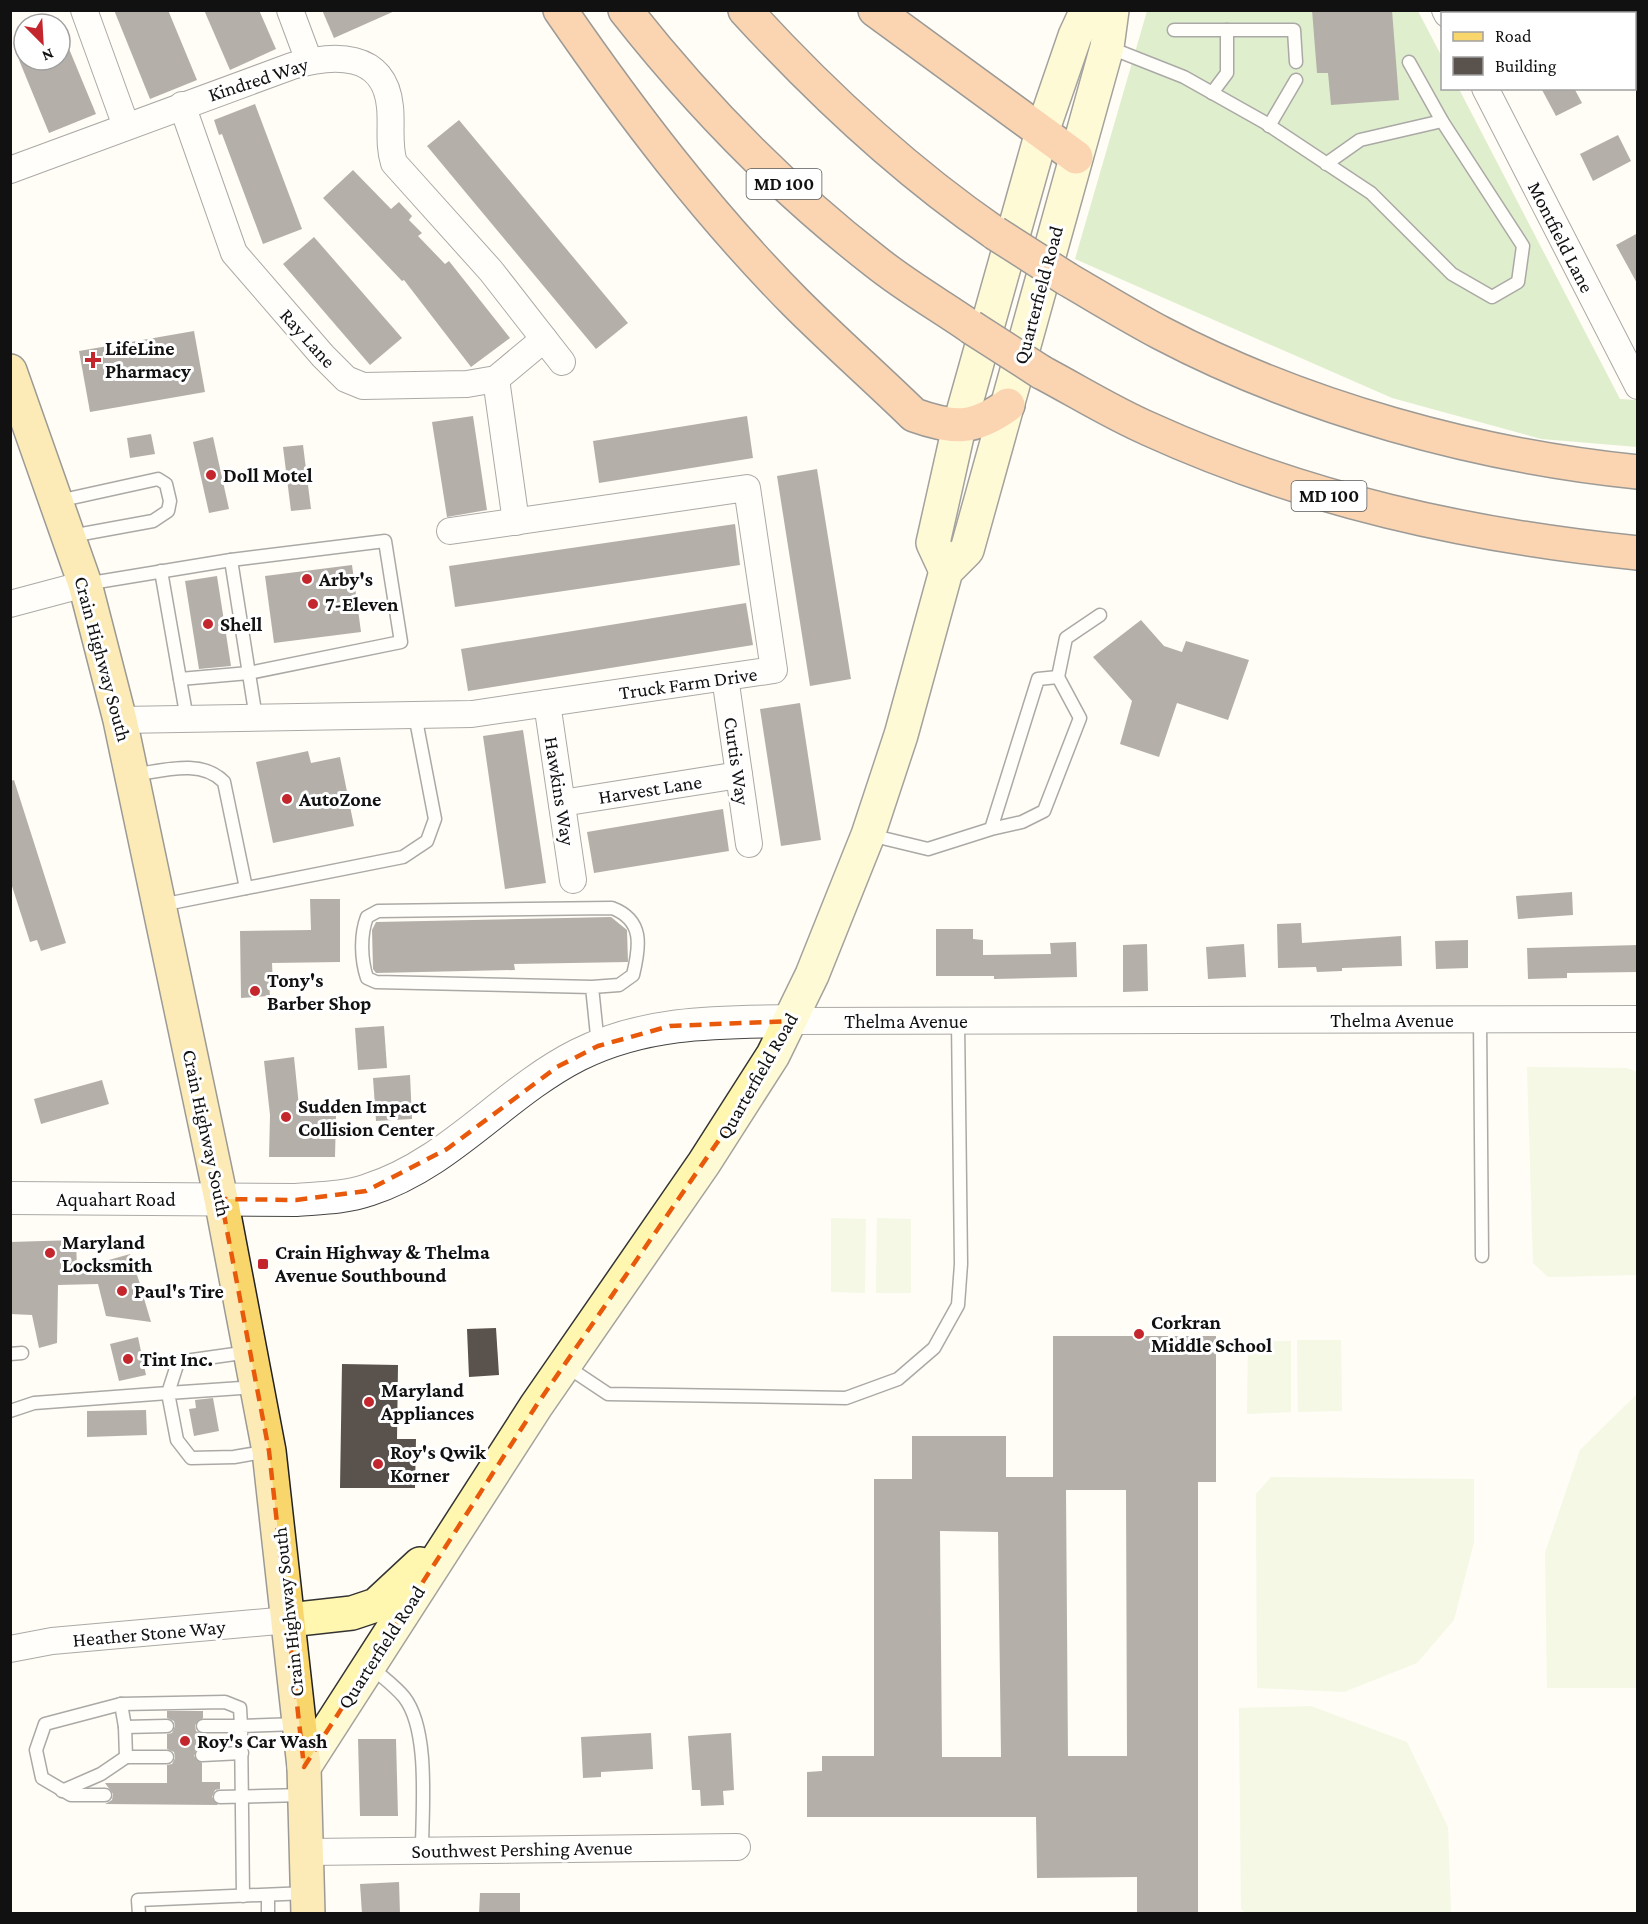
<svg xmlns="http://www.w3.org/2000/svg" width="1648" height="1924" font-family="'Crimson Pro',serif">
  <style>
    .forest { fill: #b9dc9c }
    .pitch { fill: #e6f2cf }
    .building { fill: #5a524d; fill-rule: evenodd }
    .lines { fill: none; stroke-linecap: round; stroke-linejoin: round }
    .service-casing { stroke: #444; stroke-width: 15 }
    .minor-casing { stroke: #444; stroke-width: 28 }
    .tertiary-casing { stroke: #444; stroke-width: 34 }
    .secondary-casing { stroke: #333; stroke-width: 36 }
    .primary-casing { stroke: #222; stroke-width: 36 }
    .motorway-casing { stroke: #222; stroke-width: 36 }
    .service { stroke: #fff; stroke-width: 12 }
    .minor { stroke: #fff; stroke-width: 26 }
    .tertiary { stroke: #fff; stroke-width: 32 }
    .secondary { stroke: #fff6b0; stroke-width: 33 }
    .primary { stroke: #f9d66b; stroke-width: 33 }
    .motorway { stroke: #f5a25d; stroke-width: 33 }
    .motorway-bridge-casing { stroke: #222; stroke-width: 36; stroke-linecap: butt }
    .motorway-bridge { stroke: #f5a25d; stroke-width: 33 }
    .marked { fill: none; stroke: #e8590c; stroke-width: 4.5; stroke-dasharray: 12 8; stroke-linejoin: round }
    .poi-dot { fill: #c4262e; stroke: #fff; stroke-width: 2 }
    .labels { text-anchor: middle; dominant-baseline: central; stroke-width: 6; stroke-linejoin: round; paint-order: stroke }
    .shield { fill: #fff; stroke: #585858; stroke-width: 1.5 }
    .shield-label { font-size: 18px; font-weight: bold; fill: #111 }
    .street-label { font-size: 20px; fill: #111; stroke: #fff }
    .poi-label { font-size: 20px; font-weight: bold; fill: #111; stroke: #fff; text-anchor: start }
  </style>
  <rect width="100%" height="100%" fill="#fffdf5"/>
  <!-- forest -->
  <path class="forest" d="M1147,11H1418L1442,57V88L1459,89L1620,399L1637,400V447L1541,439L1392,398L1075,259Z"/>
  <!-- pitch -->
  <g class="pitch">
    <path d="M1527,1067L1627,1068L1637,1072V1275L1548,1277L1533,1263Z"/>
    <path d="M831,1218L866,1219L865,1293L831,1292Z"/>
    <path d="M877,1218L911,1219V1293H876Z"/>
    <path d="M1297,1340H1341L1342,1411L1298,1412Z"/>
    <path d="M1248,1341H1291V1412L1247,1414Z"/>
    <path d="M1637,1394V1688H1547L1545,1553L1580,1450Z"/>
    <path d="M1271,1477L1474,1479V1542L1454,1620L1417,1663L1344,1692L1257,1688L1256,1494Z"/>
    <path d="M1311,1706L1407,1742L1448,1827L1451,1913L1247,1914L1241,1909L1239,1708Z"/>
  </g>
  <!-- building -->
  <g class="building">
    <path d="M114,10H168L197,80L150,99Z"/>
    <path d="M204,10H259L276,49L230,70Z"/>
    <path d="M322,10H397L334,38Z"/>
    <path d="M1312,10H1392L1399,100L1331,105L1328,73H1317Z"/>
    <path d="M60,27L96,114L49,133L19,60H60Z"/>
    <path d="M1541,88H1574L1582,103L1556,116Z"/>
    <path d="M255,104L302,229L263,244L222,134L219,135L214,120Z"/>
    <path d="M459,120L628,323L596,349L427,146Z"/>
    <path d="M1618,135L1631,161L1593,181L1580,154Z"/>
    <path d="M353,170L391,209L399,202L412,216L409,220L422,233L418,236L445,264L449,261L510,338L471,367L404,280L402,281L323,198Z"/>
    <path d="M1638,233V285L1616,245Z"/>
    <path d="M314,237L402,338L370,365L283,264Z"/>
    <path d="M194,331L205,392L90,412L79,351Z"/>
    <path d="M473,416L487,510L447,517L432,422Z"/>
    <path d="M747,416L753,458L599,483L593,441Z"/>
    <path d="M151,434L155,454L130,458L127,438Z"/>
    <path d="M213,437L229,509L209,513L193,442Z"/>
    <path d="M303,445L311,509L291,511L283,447Z"/>
    <path d="M817,469L851,679L810,686L777,476Z"/>
    <path d="M735,524L740,565L455,607L449,566Z"/>
    <path d="M352,565L361,632L274,643L265,576Z"/>
    <path d="M217,576L231,666L199,669L185,581Z"/>
    <path d="M746,603L753,645L468,691L461,649Z"/>
    <path d="M1141,620L1164,646L1182,652L1186,641L1249,660L1228,720L1177,703L1159,757L1120,744L1132,701L1093,657Z"/>
    <path d="M800,703L821,840L781,846L760,709Z"/>
    <path d="M523,730L546,883L505,889L483,736Z"/>
    <path d="M308,751L311,763L340,757L354,826L273,843L256,762Z"/>
    <path d="M14,780L66,943L41,951L37,940L30,942L10,880V781Z"/>
    <path d="M723,809L729,851L594,873L587,832Z"/>
    <path d="M1572,892L1573,915L1518,919L1516,896Z"/>
    <path d="M310,899H340V962L272,963L273,985H269L270,996L241,998L240,931L311,930Z"/>
    <path d="M611,917L627,930L628,962L514,964L515,970L376,973L373,969L372,930L376,922Z"/>
    <path d="M1301,923L1302,943L1401,936L1402,966L1342,968V971L1317,972L1316,967L1278,968L1277,924Z"/>
    <path d="M936,929H973V939L983,940V955L1051,954L1050,943L1076,942L1077,977L994,979V976H936Z"/>
    <path d="M1468,940V968L1436,969L1435,941Z"/>
    <path d="M1147,944L1148,991L1123,992V945Z"/>
    <path d="M1244,944L1246,977L1208,979L1206,947Z"/>
    <path d="M1638,945V972L1567,973V978L1528,979L1527,948Z"/>
    <path d="M384,1026L387,1068L358,1070L355,1028Z"/>
    <path d="M294,1057L300,1116H336L335,1157H269L270,1115L264,1061Z"/>
    <path d="M410,1075L412,1119L376,1121L373,1078Z"/>
    <path d="M102,1080L109,1104L41,1124L34,1099Z"/>
    <path d="M76,1240L77,1269L130,1254L140,1284L147,1288L143,1295L151,1322L106,1316L98,1284L58,1285L57,1343L39,1348L32,1315L10,1314V1242Z"/>
    <path d="M496,1328L499,1375L469,1377L467,1329Z"/>
    <path d="M1053,1336H1216V1482H1198V1914H1137V1877L1037,1878L1036,1817H807V1772L822,1771V1756H874V1479H912V1436H1006V1477H1053ZM1066,1490H1126L1127,1756H1068ZM940,1531L998,1532L1001,1757H942Z"/>
    <path d="M138,1337L146,1375L119,1381L110,1344Z"/>
    <path d="M342,1364L398,1365L397,1439H416L415,1488H340Z"/>
    <path d="M213,1398L219,1431L194,1436L189,1409L196,1408L195,1400Z"/>
    <path d="M146,1410L147,1435L87,1437V1411Z"/>
    <path d="M167,1711H203V1718L195,1725L196,1731L203,1734V1747L197,1748L194,1756L202,1763V1782H220V1789L215,1790L212,1797L218,1805L105,1804L112,1800L113,1794L105,1783H167V1765L172,1764L175,1758L174,1752L167,1749V1734L172,1733L175,1726L174,1721L167,1718Z"/>
    <path d="M651,1733L653,1769L601,1772V1777L583,1778L581,1737Z"/>
    <path d="M731,1733L734,1790L723,1791L724,1805L701,1806L700,1790H692L688,1736Z"/>
    <path d="M358,1739H396L398,1816H360Z"/>
    <path d="M399,1882L400,1914H362L360,1884Z"/>
    <path d="M480,1893H520V1914H479Z"/>
  </g>
  <g class="lines">
    <!-- service casing -->
    <g class="service-casing">
      <g id="service">
        <path d="M1174,30H1227V73L1212,93"/>
        <path d="M1227,30H1294L1296,62"/>
        <path d="M1108,47L1184,77L1264,122L1371,193L1452,274L1492,297L1518,282L1523,246L1442,121L1360,140L1326,164"/>
        <path d="M1409,62L1442,121"/>
        <path d="M1269,126L1296,80"/>
        <path d="M58,501L158,479L166,484L170,501L168,511L153,521L71,536"/>
        <path d="M161,571L187,719"/>
        <path d="M85,584L231,560L256,718"/>
        <path d="M1058,677L1066,638L1100,615"/>
        <path d="M180,679L249,673L401,642L385,541L231,560"/>
        <path d="M132,775C162,771 201,758 224,782L246,888"/>
        <path d="M870,835L928,849L991,829L1022,822L1044,811L1080,718L1058,677L1038,679L991,829"/>
        <path d="M161,905L403,857L427,841L435,819L415,715"/>
        <path d="M592,987L376,982L367,978C361,960 360,935 367,917L378,911L612,908C644,920 640,946 633,975L619,985L592,987L598,1045"/>
        <path d="M1480,1019L1482,1256"/>
        <path d="M10,1354L22,1353"/>
        <path d="M566,1366L608,1394L846,1398L898,1379L934,1348L958,1305L961,1264L958,1021"/>
        <path d="M256,1387L168,1393L177,1440L191,1458L234,1457L269,1451"/>
        <path d="M10,1411L34,1403L168,1393L178,1362L249,1352"/>
        <path d="M370,1666C381,1676 395,1686 404,1697C430,1730 422,1810 422,1850"/>
        <path d="M121,1704L125,1727L167,1726"/>
        <path d="M125,1727L126,1757H167"/>
        <path d="M202,1755L242,1753"/>
        <path d="M62,1791L101,1774L126,1757"/>
        <path d="M105,1795H71L42,1778L36,1750L45,1724L121,1704L225,1702L240,1708L241,1726H203"/>
        <path d="M220,1797L303,1795"/>
        <path d="M243,1896L241,1726L298,1724"/>
        <path d="M139,1914L138,1900L307,1893"/>
        <path d="M268,1914V1896"/>
      </g>
    </g>
    <!-- minor casing -->
    <g class="minor-casing">
      <g id="minor">
        <path d="M84,10L126,126"/>
        <path d="M290,10L309,61"/>
        <path d="M1445,10L1447,14"/>
        <path d="M1485,88L1638,386"/>
        <path d="M182,105L234,253L323,356L346,379L363,386L467,384L496,379L544,339"/>
        <path d="M10,170L292,66C333,54 385,51 390,107C392,126 388,144 394,163L491,271L562,362"/>
        <path d="M496,379L516,522"/>
        <path d="M10,604L85,584"/>
        <path d="M725,677L749,844"/>
        <path d="M547,703L573,880"/>
        <path d="M120,720L472,714L774,670L747,488L450,531"/>
        <path d="M562,803L739,775"/>
        <path d="M791,1021L1638,1019"/>
        <path d="M10,1649L52,1641L289,1620"/>
        <path d="M307,1852L737,1847"/>
      </g>
    </g>
    <!-- tertiary casing -->
    <g class="tertiary-casing">
      <path id="tertiary" d="M10,1198L296,1200C320,1198 345,1198 368,1190C450,1164 503,1093 578,1055C646,1021 717,1022 791,1021"/>
    </g>
    <!-- secondary casing -->
    <g class="secondary-casing">
      <g id="secondary">
        <path d="M946,571L933,543L959,427L1042,132L1075,36L1087,10"/>
        <path d="M289,1620L352,1613L376,1605L420,1564"/>
        <path d="M304,1767L536,1406L704,1163L773,1055L812,975L868,835L901,735L946,571L967,550L1107,47L1112,10"/>
      </g>
    </g>
    <!-- primary casing -->
    <g class="primary-casing">
      <path id="primary" d="M10,371L85,584L120,720L221,1199L269,1451L304,1767L308,1914"/>
    </g>
    <!-- motorway casing -->
    <g class="motorway-casing">
      <g id="motorway">
        <path d="M560,10C631,113 707,213 795,302C834,341 875,377 914,415C953,429 974,430 1008,405"/>
        <path d="M625,10C699,104 782,189 876,262C906,286 939,305 971,327"/>
        <path d="M745,10C821,93 902,169 995,233"/>
        <path d="M875,10L1076,157"/>
        <path d="M1067,279C1098,297 1129,316 1161,333C1304,408 1478,456 1638,472"/>
        <path d="M1041,372C1077,391 1112,413 1149,429C1305,500 1469,536 1638,553"/>
      </g>
    </g>
    <!-- service -->
    <use href="#service" class="service"/>
    <!-- minor -->
    <use href="#minor" class="minor"/>
    <!-- tertiary -->
    <use href="#tertiary" class="tertiary"/>
    <!-- secondary -->
    <use href="#secondary" class="secondary"/>
    <!-- primary -->
    <use href="#primary" class="primary"/>
    <!-- motorway -->
    <use href="#motorway" class="motorway"/>
    <!-- motorway-bridge casing -->
    <g class="motorway-bridge-casing">
      <g id="motorway-bridge">
        <path d="M995,233L1067,279"/>
        <path d="M971,327L1041,372"/>
      </g>
    </g>
    <!-- motorway-bridge -->
    <use href="#motorway-bridge" class="motorway-bridge"/>
  </g>
  <!-- marked area -->
  <path d="M0 0H1648V1924H0ZM791,1021L741,1108L536,1406L304,1767L269,1451L221,1199L296,1200L366,1191L447,1149L557,1067L598,1046L670,1026Z" fill="#fffdf5" fill-opacity=".55" fill-rule="evenodd"/>
  <path class="marked" d="M791,1021L741,1108L536,1406L304,1767L269,1451L221,1199L296,1200L366,1191L447,1149L557,1067L598,1046L670,1026Z"/>
  <!-- markers -->
  <g class="poi-dot">
    <path d="M90 351h6v6h6v6h-6v6h-6v-6h-6v-6h6z"/>
    <circle cx="211" cy="475" r="6"/>
    <circle cx="307" cy="579" r="6"/>
    <circle cx="313" cy="604" r="6"/>
    <circle cx="208" cy="624" r="6"/>
    <circle cx="287" cy="799" r="6"/>
    <circle cx="255" cy="991" r="6"/>
    <circle cx="286" cy="1117" r="6"/>
    <circle cx="50" cy="1253" r="6"/>
    <rect x="257" y="1258" width="12" height="12" rx="3"/>
    <circle cx="122" cy="1291" r="6"/>
    <circle cx="1139" cy="1334" r="6"/>
    <circle cx="128" cy="1359" r="6"/>
    <circle cx="369" cy="1402" r="6"/>
    <circle cx="378" cy="1464" r="6"/>
    <circle cx="185" cy="1741" r="6"/>
  </g>
  <g class="labels">
    <!-- shield labels -->
    <g class="shield">
      <rect x="746.5" y="169" width="75" height="30" rx="4.5"/>
      <rect x="1291.5" y="481" width="75" height="30" rx="4.5"/>
    </g>
    <g class="shield-label">
      <text x="784" y="184">MD 100</text>
      <text x="1329" y="496">MD 100</text>
    </g>
    <!-- street labels -->
    <g class="street-label">
      <text transform="translate(258 79) rotate(-18)">Kindred Way</text>
      <text transform="translate(1561 237) rotate(63)">Montfield Lane</text>
      <text transform="translate(1038 295) rotate(-75)">Quarterfield Road</text>
      <text transform="translate(308 338) rotate(48)">Ray Lane</text>
      <text transform="translate(103 659) rotate(75)">Crain Highway South</text>
      <text transform="translate(688 683) rotate(-8)">Truck Farm Drive</text>
      <text transform="translate(737 761) rotate(82)">Curtis Way</text>
      <text transform="translate(650 789) rotate(-9)">Harvest Lane</text>
      <text transform="translate(560 791) rotate(81)">Hawkins Way</text>
      <text x="1392" y="1020">Thelma Avenue</text>
      <text x="906" y="1021">Thelma Avenue</text>
      <text transform="translate(757 1076) rotate(-60)">Quarterfield Road</text>
      <text transform="translate(207 1133) rotate(78)">Crain Highway South</text>
      <text x="116" y="1199">Aquahart Road</text>
      <text transform="translate(288 1612) rotate(-96)">Crain Highway South</text>
      <text transform="translate(149 1633) rotate(-5)">Heather Stone Way</text>
      <text transform="translate(381 1647) rotate(-57)">Quarterfield Road</text>
      <text transform="translate(522 1849) rotate(-1)">Southwest Pershing Avenue</text>
    </g>
    <!-- poi labels -->
    <g class="poi-label">
      <text x="105" y="348">LifeLine<tspan x="105" dy="23">Pharmacy</tspan></text>
      <text x="223" y="475">Doll Motel</text>
      <text x="319" y="579">Arby's</text>
      <text x="325" y="604">7-Eleven</text>
      <text x="220" y="624">Shell</text>
      <text x="299" y="799">AutoZone</text>
      <text x="267" y="980">Tony's<tspan x="267" dy="23">Barber Shop</tspan></text>
      <text x="298" y="1106">Sudden Impact<tspan x="298" dy="23">Collision Center</tspan></text>
      <text x="62" y="1242">Maryland<tspan x="62" dy="23">Locksmith</tspan></text>
      <text x="275" y="1252">Crain Highway &amp; Thelma<tspan x="275" dy="23">Avenue Southbound</tspan></text>
      <text x="134" y="1291">Paul's Tire</text>
      <text x="1151" y="1322">Corkran<tspan x="1151" dy="23">Middle School</tspan></text>
      <text x="140" y="1359">Tint Inc.</text>
      <text x="381" y="1390">Maryland<tspan x="381" dy="23">Appliances</tspan></text>
      <text x="390" y="1452">Roy's Qwik<tspan x="390" dy="23">Korner</tspan></text>
      <text x="197" y="1741">Roy's Car Wash</text>
    </g>
  </g>
  <!-- border -->
  <rect width="1648" height="1924" fill="none" stroke="#111111" stroke-width="24"/>
  <!-- legend -->
  <rect x="1441" y="12" width="195" height="78" fill="#ffffff" stroke="#a0a0a0" stroke-width="1.5"/>
  <rect x="1453" y="32" width="30" height="9" fill="#f9d66b" stroke="#a0a0a0" stroke-width="1.5"/>
  <text x="1495" y="42" font-size="18" fill="#111111">Road</text>
  <rect x="1453" y="57" width="30" height="18" fill="#5a524d" stroke="#a0a0a0" stroke-width="1.5"/>
  <text x="1495" y="72" font-size="18" fill="#111111">Building</text>
  <!-- north arrow -->
  <g transform="translate(42 42) rotate(156)"><circle r="28" fill="#ffffff" stroke="#a0a0a0" stroke-width="1.5"/>
  <path d="M0-4.5L10 22L0 15L-10 22Z" fill="#c4262e"/>
  <text y="-9" font-size="16" font-weight="bold" text-anchor="middle" fill="#111111">N</text>
  </g>
</svg>
